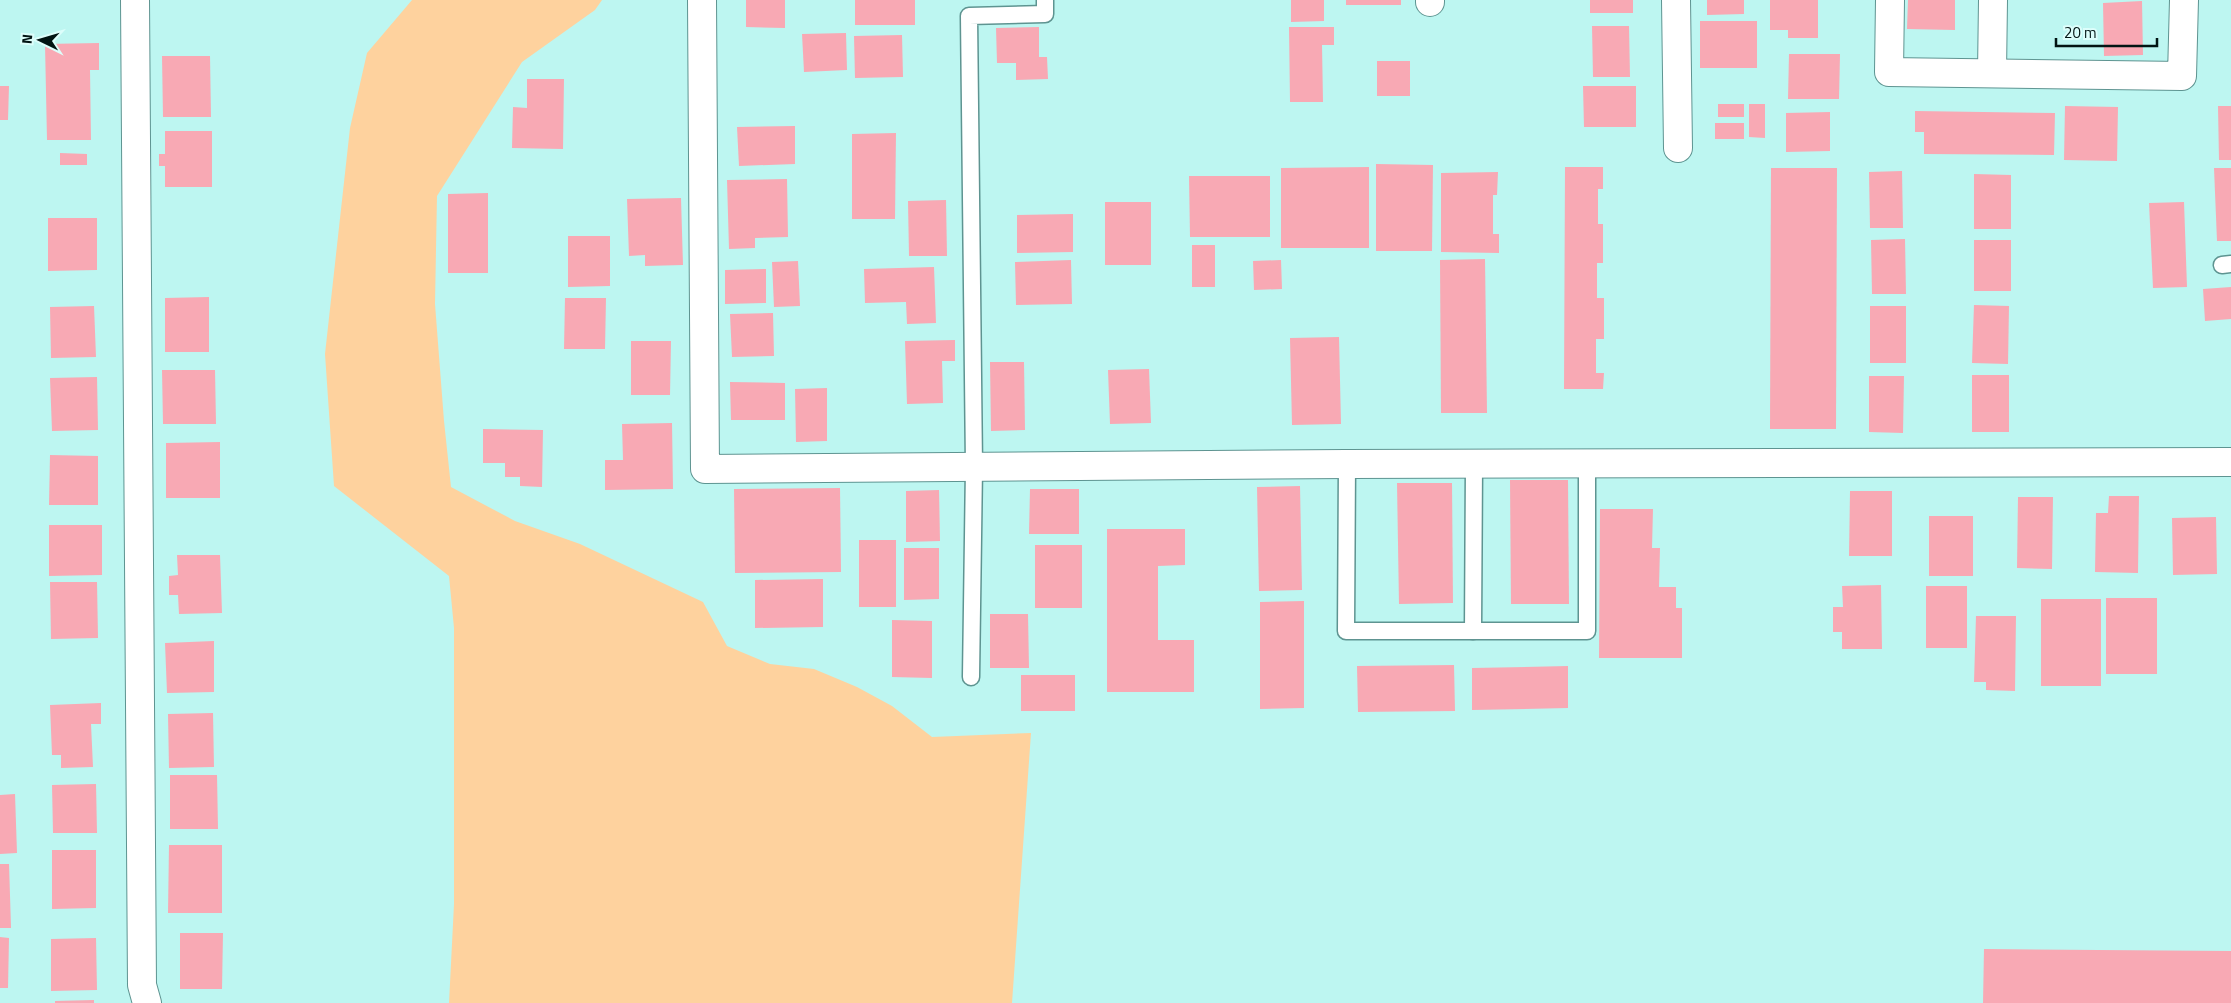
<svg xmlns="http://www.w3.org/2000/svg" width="2231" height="1003" font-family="'Titillium Web',sans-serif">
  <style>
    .green { fill: #fed29e }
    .building { fill: #f8a9b4 }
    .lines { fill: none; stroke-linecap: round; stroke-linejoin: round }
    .service-casing { stroke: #5e9491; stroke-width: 19 }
    .minor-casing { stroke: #5e9491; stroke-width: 30 }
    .service { stroke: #fff; stroke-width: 16 }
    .minor { stroke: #fff; stroke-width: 28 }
  </style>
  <rect width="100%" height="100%" fill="#bdf6f1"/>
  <!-- green -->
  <path class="green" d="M412,0H602L595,10L522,62L437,196L435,304L444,421L451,487L515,521L580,544L703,602L727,646L770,664L814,669L857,687L892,706L932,737L1031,733L1012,1003H449L454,904V628L449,576L334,486L325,354L350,128L367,53Z"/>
  <!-- building -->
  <g class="building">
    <path d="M746,0H785V28L746,27Z"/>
    <rect x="855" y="0" width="60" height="25"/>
    <path d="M1291,0H1324V21L1291,22Z"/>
    <rect x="1346" y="0" width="55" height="5"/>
    <rect x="1590" y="0" width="43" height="13"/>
    <path d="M1707,0H1744V14L1707,15Z"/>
    <path d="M1770,0H1818V38H1788V30H1770Z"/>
    <path d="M1908,0H1955V30L1907,29Z"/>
    <path d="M2142,1L2143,55L2104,56L2103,3Z"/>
    <rect x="1700" y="21" width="57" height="47"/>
    <path d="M1592,26H1629L1630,77H1593Z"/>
    <path d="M1039,27V57H1047L1048,79L1016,80V63H997L996,28Z"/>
    <path d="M1289,27H1334V45H1322L1323,102H1290Z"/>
    <path d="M846,33L847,70L804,72L802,34Z"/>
    <path d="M902,35L903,77L855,78L854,36Z"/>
    <path d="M99,43V70H90L91,140H47L45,44Z"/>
    <path d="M1789,54H1840L1839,99H1788Z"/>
    <path d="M162,56H210L211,117H163Z"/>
    <rect x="1377" y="61" width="33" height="35"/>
    <path d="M527,79H564L563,149L512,148L513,107L527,108Z"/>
    <path d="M0,86H9L8,120H0Z"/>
    <path d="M1583,86H1636V127H1584Z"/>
    <rect x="1718" y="104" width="26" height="13"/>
    <path d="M1749,104H1765V138L1749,137Z"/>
    <path d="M2065,106L2118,107L2117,161L2064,160Z"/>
    <path d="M2218,106H2231V160H2219Z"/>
    <path d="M1915,111L2055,113L2054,155L1924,154V132H1915Z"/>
    <path d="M1830,112V151L1786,152V113Z"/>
    <rect x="1715" y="123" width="29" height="16"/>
    <path d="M795,126V164L739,166L737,127Z"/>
    <path d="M165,131H212V187H165V166H159V154H165Z"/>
    <path d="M896,133L895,219H852V134Z"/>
    <path d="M60,153L87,154V165H60Z"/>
    <path d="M1376,164L1433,165L1432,251H1376Z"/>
    <path d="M1369,167V248H1281V168Z"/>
    <path d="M1565,167H1603V189H1598V224H1603V263H1597V298H1604V339H1596V373H1604L1603,389H1564Z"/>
    <path d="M1771,168H1837L1836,429H1770Z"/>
    <path d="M2214,168H2231V241H2217Z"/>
    <path d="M1902,171L1903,228H1870L1869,172Z"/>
    <path d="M1498,172L1497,195H1493V234H1499V253L1441,252V173Z"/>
    <path d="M1974,174L2011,175V229H1974Z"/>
    <path d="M1189,176H1270V237H1190Z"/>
    <path d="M787,179L788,237L755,238V248L729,249L727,180Z"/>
    <path d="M488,193V273H448V194Z"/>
    <path d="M681,198L683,265L645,266V255L629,256L627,199Z"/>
    <path d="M946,200L947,256H909L908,201Z"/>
    <rect x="1105" y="202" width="46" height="63"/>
    <path d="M2184,202L2187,287L2153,288L2149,203Z"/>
    <path d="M1073,214V252L1017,253V215Z"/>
    <path d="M48,218H97V270L48,271Z"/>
    <path d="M568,236H610V286L568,287Z"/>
    <path d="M1905,239L1906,294H1872L1871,240Z"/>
    <rect x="1974" y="240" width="37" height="51"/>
    <rect x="1192" y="245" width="23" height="42"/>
    <path d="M1485,259L1487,413H1441L1440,260Z"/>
    <path d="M1071,260L1072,304L1016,305L1015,262Z"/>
    <path d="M1281,260L1282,289L1254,290L1253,261Z"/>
    <path d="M798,261L800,306L774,307L772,262Z"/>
    <path d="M934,267L936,323L907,324L906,302L865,303L864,269Z"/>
    <path d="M766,269V303L725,304V270Z"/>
    <path d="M2231,287V319L2205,321L2203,289Z"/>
    <path d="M209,297V352H165V298Z"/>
    <path d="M565,298H606L605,349H564Z"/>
    <path d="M1974,305L2009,306L2008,364L1972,363Z"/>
    <path d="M94,306L96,357L51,358L50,307Z"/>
    <rect x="1870" y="306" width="36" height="57"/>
    <path d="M773,313L774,356L732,357L730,314Z"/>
    <path d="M1339,337L1341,424L1292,425L1290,338Z"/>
    <path d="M955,340V361H942L943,403L907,404L905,341Z"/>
    <path d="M631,341H671L670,395H631Z"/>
    <path d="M990,362H1024L1025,430L991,431Z"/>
    <path d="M1149,369L1151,423L1110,424L1108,370Z"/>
    <path d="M162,370H215L216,424H163Z"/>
    <rect x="1972" y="375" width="37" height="57"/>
    <path d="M1869,376H1904L1903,433L1869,432Z"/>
    <path d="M97,377L98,430L52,431L50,378Z"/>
    <path d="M730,382L785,383V420H731Z"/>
    <path d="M827,388V441L796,442L795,389Z"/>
    <path d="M672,423L673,489L605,490V460H623L622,424Z"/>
    <path d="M483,429L543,430L542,487L520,486V477H505V463H483Z"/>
    <path d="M220,442V498H166V443Z"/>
    <path d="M50,455L98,456V505H49Z"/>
    <path d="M1510,480H1568L1569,604H1511Z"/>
    <path d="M1397,483H1452L1453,603L1399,604Z"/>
    <path d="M1300,486L1302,590L1259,591L1257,487Z"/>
    <path d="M840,488L841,572L735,573L734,489Z"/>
    <path d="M1030,489H1079V534H1029Z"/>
    <path d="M939,490L940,541L906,542V491Z"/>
    <path d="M1850,491H1892V556H1849Z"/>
    <path d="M2109,496H2139L2138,573L2095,572L2096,513H2108Z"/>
    <path d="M2018,497H2053L2052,569L2017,568Z"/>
    <path d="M1600,509H1653L1652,548H1660L1659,587H1676V608H1682V658H1599Z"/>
    <rect x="1929" y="516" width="44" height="60"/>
    <path d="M2216,517L2217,574L2173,575L2172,518Z"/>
    <path d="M49,525H102V575L49,576Z"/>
    <path d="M1107,529H1185V565L1158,566V640H1194V692H1107Z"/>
    <rect x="859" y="540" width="37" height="67"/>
    <rect x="1035" y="545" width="47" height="63"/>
    <path d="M904,548H939V599L904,600Z"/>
    <path d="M177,555H220L222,613L179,614L178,595H169V576L178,575Z"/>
    <path d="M823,579V627L755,628V580Z"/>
    <path d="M50,582H97L98,638L51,639Z"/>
    <path d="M1881,585L1882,649H1842V632H1833V607H1843L1842,586Z"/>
    <rect x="1926" y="586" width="41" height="62"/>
    <rect x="2106" y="598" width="51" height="76"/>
    <rect x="2041" y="599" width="60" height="87"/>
    <path d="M1304,601V708L1260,709V602Z"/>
    <path d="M990,614H1028L1029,668H990Z"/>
    <path d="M1976,616H2016L2015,691L1986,690V682H1974Z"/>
    <path d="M892,620L932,621V678L892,677Z"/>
    <path d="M214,641V692L167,693L165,643Z"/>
    <path d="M1454,665L1455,711L1358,712L1357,666Z"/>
    <path d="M1568,666V708L1472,710V668Z"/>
    <rect x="1021" y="675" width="54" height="36"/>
    <path d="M101,703V724H91L93,767L61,768V755H52L50,705Z"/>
    <path d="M213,713L214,767L169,768L168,714Z"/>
    <path d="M170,775H217L218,829H170Z"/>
    <path d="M96,784L97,833H53L52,785Z"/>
    <path d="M15,794L17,853L0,854V795Z"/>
    <path d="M169,845H222V913H168Z"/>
    <path d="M52,850H96V908L52,909Z"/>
    <path d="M0,864H9L11,928H0Z"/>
    <path d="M180,933H223L222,989H180Z"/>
    <path d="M0,937L9,938L8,988H0Z"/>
    <path d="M96,938L97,990L51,991V939Z"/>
    <path d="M1984,949L2231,951V1003H1983Z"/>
    <path d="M94,1000V1003H55V1001Z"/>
  </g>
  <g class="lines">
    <!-- service casing -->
    <g class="service-casing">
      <g id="service">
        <path d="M2222,265L2231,264"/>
        <path d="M1347,464L1346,631H1587V463"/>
        <path d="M1473,631L1474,464"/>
        <path d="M971,677L974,467L969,16L1045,14V0"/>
      </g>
    </g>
    <!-- minor casing -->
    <g class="minor-casing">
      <g id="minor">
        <path d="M135,0L142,985L147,1003"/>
        <path d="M702,0L705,469L1347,464L2231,462"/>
        <path d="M1676,0L1678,148"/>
        <path d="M1890,0L1889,72L2182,76L2184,0"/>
        <path d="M1430,2V0"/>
        <path d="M1992,73L1993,0"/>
      </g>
    </g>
    <!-- service -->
    <use href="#service" class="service"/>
    <!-- minor -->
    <use href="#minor" class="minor"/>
  </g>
  <!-- north arrow -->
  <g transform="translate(40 40) rotate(275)" stroke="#ddfefb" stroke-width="4" paint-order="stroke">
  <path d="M0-4L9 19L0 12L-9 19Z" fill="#011413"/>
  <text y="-8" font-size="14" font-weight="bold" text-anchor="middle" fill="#011413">N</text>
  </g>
  <!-- scale -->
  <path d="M2056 38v8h101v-8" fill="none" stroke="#011413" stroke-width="2.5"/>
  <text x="2064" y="38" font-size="15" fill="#011413" stroke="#ddfefb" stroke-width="4" paint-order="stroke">20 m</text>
</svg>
